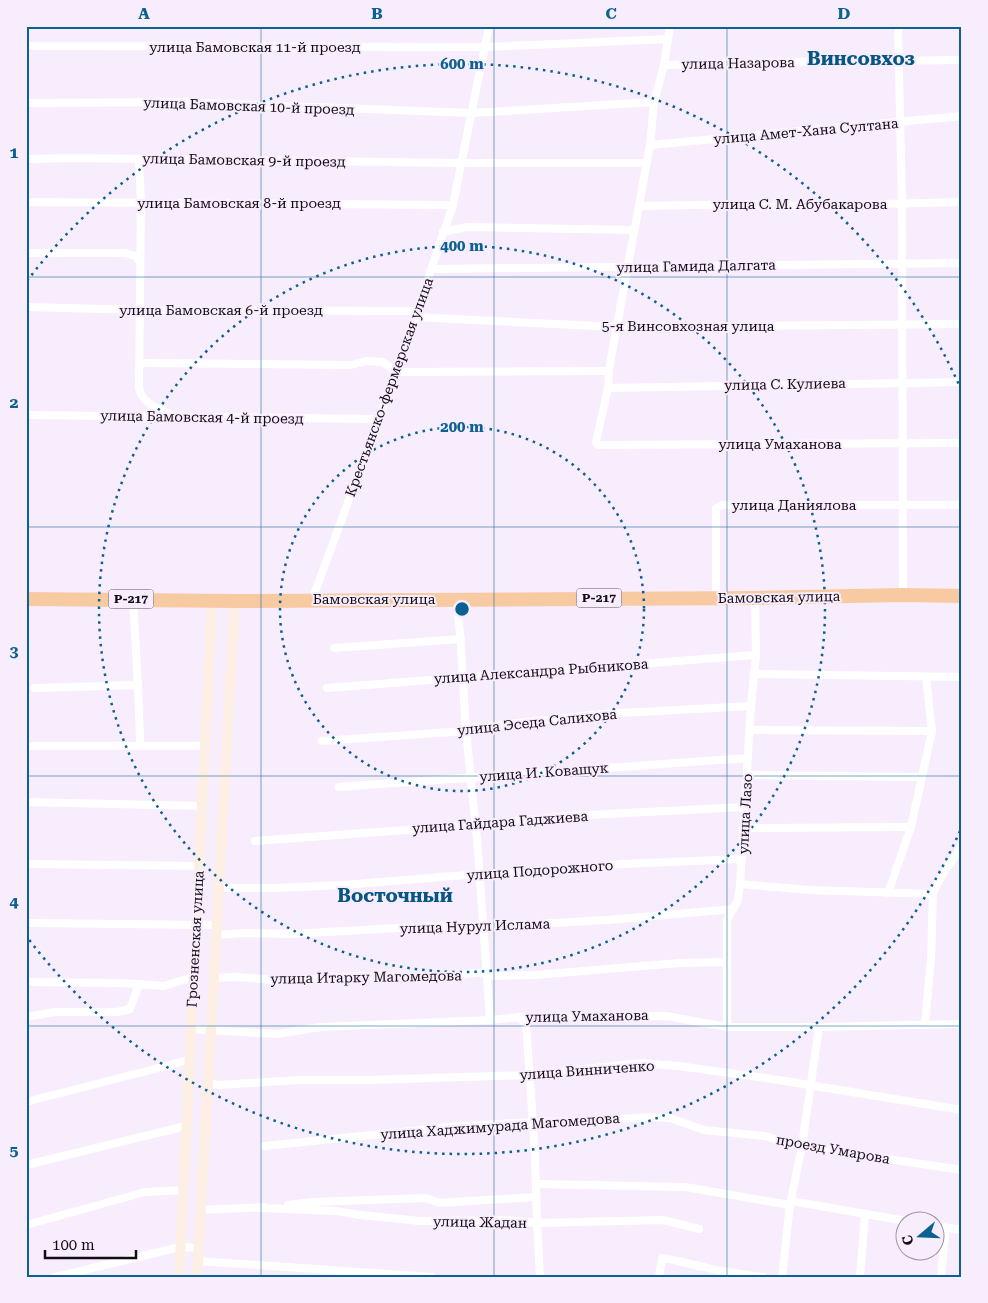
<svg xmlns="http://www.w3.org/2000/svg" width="988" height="1303" font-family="'Roboto Serif',serif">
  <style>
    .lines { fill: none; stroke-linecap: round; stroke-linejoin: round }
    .street { stroke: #fff; stroke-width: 8 }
    .secondary { stroke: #fdefe3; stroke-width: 10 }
    .highway { stroke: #f8caa2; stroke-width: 14 }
    .grid { fill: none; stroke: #0c6092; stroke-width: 1; stroke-opacity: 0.55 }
    .ring { fill: none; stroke: #0c6092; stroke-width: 2.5; stroke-dasharray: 2.5 5 }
    .labels { text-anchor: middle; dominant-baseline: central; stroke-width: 4; stroke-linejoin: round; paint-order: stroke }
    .shield { fill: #f8edfc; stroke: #58505a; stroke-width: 1 }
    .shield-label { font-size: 12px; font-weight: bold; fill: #130c15 }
    .street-label { font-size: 14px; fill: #130c15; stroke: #f8edfc }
    .district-label { font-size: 19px; font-weight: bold; fill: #065582; stroke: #f8edfc }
    .centre { fill: #0c6092; stroke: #f8edfc; stroke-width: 2.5 }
    .ring-label { font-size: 15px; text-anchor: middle; font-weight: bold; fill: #0c6092; stroke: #f8edfc; stroke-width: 4; stroke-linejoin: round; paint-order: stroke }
    .neatline { fill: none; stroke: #0c6092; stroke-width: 2 }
    .grid-label { font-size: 16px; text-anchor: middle; font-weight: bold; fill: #0c6092 }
  </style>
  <rect width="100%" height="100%" fill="#f8edfc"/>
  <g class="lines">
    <!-- street -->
    <g class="street">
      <path d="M670,26L664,65L654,102L650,145L612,353L609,371L608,388L596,442L598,445L962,443"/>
      <path d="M898,26L902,203L903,595"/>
      <path d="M26,46L485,47L668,39"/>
      <path d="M664,65L781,62L962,60"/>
      <path d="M26,103L179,102L472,113L654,102"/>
      <path d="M650,145L962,116"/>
      <path d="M26,159L74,158L461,163H646"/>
      <path d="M139,159L141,202L139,388C142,404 159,408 172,415"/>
      <path d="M26,202L453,205"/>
      <path d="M639,206L755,204L761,207L962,202"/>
      <path d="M443,232L467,227L634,230"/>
      <path d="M26,253H125L135,256L140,262"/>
      <path d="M431,269L962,263"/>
      <path d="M26,307L141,310L417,311"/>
      <path d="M414,317L617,327L962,324"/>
      <path d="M140,363L351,365L366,361L383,362L396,372L609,371"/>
      <path d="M608,388L962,382"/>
      <path d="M26,415L379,419"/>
      <path d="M716,598V508L722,505H962"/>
      <path d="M133,599L138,685L140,740"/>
      <path d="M456,599L460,633L466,731L477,839L490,1020"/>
      <path d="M312,600L396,372L453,205L489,26"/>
      <path d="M334,648L461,639"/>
      <path d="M754,674L962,677"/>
      <path d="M34,688L138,685"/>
      <path d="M327,688L756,655"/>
      <path d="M750,730L932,731"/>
      <path d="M322,741L466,731L472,728L602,714L751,706"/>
      <path d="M26,746H205"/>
      <path d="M747,775L922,777"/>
      <path d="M339,787L748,758"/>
      <path d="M26,802L202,806"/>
      <path d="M744,828L911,827"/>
      <path d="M255,841L475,825L567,816L745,807"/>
      <path d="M26,864L199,866"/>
      <path d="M740,884L809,890L933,894"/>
      <path d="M219,888H275L344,885L479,874H505L623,864L742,859"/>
      <path d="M888,893L911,827L932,731L926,677"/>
      <path d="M26,923L217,925"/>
      <path d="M217,935L245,933L290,934L454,925L483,927L608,920L733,909"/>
      <path d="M487,976L535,975L679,963L726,962"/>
      <path d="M215,978L236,977L288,981L355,976L434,977L487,972"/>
      <path d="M26,982L123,983L164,986L193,977"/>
      <path d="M26,1017L55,1012H117L130,1009L139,984"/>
      <path d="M520,1017L526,1025L527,1037L535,1155L537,1223L540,1277"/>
      <path d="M925,1024L931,959L933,894C939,876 953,862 962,845"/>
      <path d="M727,1027V920L738,900L740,884L751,706L756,655L755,598"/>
      <path d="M191,1029L277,1034L321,1027L490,1020L520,1017L666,1016L727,1027H819L962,1024"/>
      <path d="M208,1083L218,1085L299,1080H368L529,1075L641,1063L678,1066L766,1078L962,1110"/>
      <path d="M26,1102L189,1060"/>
      <path d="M265,1146L449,1127L532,1122L587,1121L649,1117L670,1118L704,1130L764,1136L802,1146L962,1170"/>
      <path d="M26,1165L186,1126"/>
      <path d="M536,1184L685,1187L790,1205"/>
      <path d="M791,1201L906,1221"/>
      <path d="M288,1205L312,1202L426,1198L439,1203L536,1197"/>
      <path d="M260,1208L336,1211L360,1215L420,1221L504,1220L537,1223L663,1220L699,1229"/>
      <path d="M201,1210L264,1207"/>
      <path d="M26,1225L145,1192L183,1190"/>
      <path d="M936,1226L962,1230"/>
      <path d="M198,1261L432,1277"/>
      <path d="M55,1277L180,1247L198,1248"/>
      <path d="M659,1277L662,1258C676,1260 690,1264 704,1267C723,1272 743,1274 763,1277"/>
      <path d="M782,1277L790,1205L802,1146L819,1027"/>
      <path d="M860,1277L865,1214"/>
      <path d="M941,1277L946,1228"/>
    </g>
    <!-- secondary -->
    <g class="secondary">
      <path d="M179,1277L212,601"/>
      <path d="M197,1277L235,601"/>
    </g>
    <!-- highway -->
    <path class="highway" d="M26,599L235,601L755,598L903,595L962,596"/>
  </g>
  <!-- grid -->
  <path class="grid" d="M261,26V1277M494,26V1277M727,26V1277M26,277H962M26,527H962M26,776H962M26,1026H962"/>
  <!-- distance rings -->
  <g class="ring">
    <circle cx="462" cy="609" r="182"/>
    <circle cx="462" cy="609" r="363"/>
    <path d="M960 831A545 545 0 0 1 27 937M27 281A545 545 0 0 1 960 387"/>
  </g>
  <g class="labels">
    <!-- shield labels -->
    <g class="shield">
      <rect x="576.5" y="588.5" width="45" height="19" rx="4"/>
      <rect x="108.5" y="589.5" width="45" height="19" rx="4"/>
    </g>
    <g class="shield-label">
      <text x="599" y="598">Р-217</text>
      <text x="131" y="599">Р-217</text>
    </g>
    <!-- street labels -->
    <g class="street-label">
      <text x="255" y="47">улица Бамовская 11-й проезд</text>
      <text transform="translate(738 63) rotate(-1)">улица Назарова</text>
      <text transform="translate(249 106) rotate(2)">улица Бамовская 10-й проезд</text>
      <text transform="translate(806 131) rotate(-5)">улица Амет-Хана Султана</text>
      <text transform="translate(244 160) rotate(1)">улица Бамовская 9-й проезд</text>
      <text x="239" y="203">улица Бамовская 8-й проезд</text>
      <text x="800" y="204">улица С. М. Абубакарова</text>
      <text transform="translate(696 266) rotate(-1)">улица Гамида Далгата</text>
      <text x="221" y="310">улица Бамовская 6-й проезд</text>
      <text x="688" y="326">5-я Винсовхозная улица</text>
      <text transform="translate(785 384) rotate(-1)">улица С. Кулиева</text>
      <text transform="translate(389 387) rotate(-70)">Крестьянско-фермерская улица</text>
      <text transform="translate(202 417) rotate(1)">улица Бамовская 4-й проезд</text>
      <text x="780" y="444">улица Умаханова</text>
      <text x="794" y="505">улица Даниялова</text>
      <text transform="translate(779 597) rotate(-1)">Бамовская улица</text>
      <text x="374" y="599">Бамовская улица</text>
      <text transform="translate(541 671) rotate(-4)">улица Александра Рыбникова</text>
      <text transform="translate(537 722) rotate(-6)">улица Эседа Салихова</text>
      <text transform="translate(544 772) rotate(-4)">улица И. Коващук</text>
      <text transform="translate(745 814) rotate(-87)">улица Лазо</text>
      <text transform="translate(500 822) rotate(-4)">улица Гайдара Гаджиева</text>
      <text transform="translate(540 870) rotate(-4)">улица Подорожного</text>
      <text transform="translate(475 926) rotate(-2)">улица Нурул Ислама</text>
      <text transform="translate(195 939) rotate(-87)">Грозненская улица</text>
      <text transform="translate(366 977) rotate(-1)">улица Итарку Магомедова</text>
      <text transform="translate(587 1016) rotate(-1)">улица Умаханова</text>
      <text transform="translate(587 1070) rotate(-4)">улица Винниченко</text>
      <text transform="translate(500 1126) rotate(-4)">улица Хаджимурада Магомедова</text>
      <text transform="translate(833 1149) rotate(10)">проезд Умарова</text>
      <text transform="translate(480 1222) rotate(1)">улица Жадан</text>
    </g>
    <!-- district labels -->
    <g class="district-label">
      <text x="861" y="58">Винсовхоз</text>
      <text x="395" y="895">Восточный</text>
    </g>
  </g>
  <circle cx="462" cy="609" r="8" class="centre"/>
  <g class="ring-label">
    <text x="462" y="69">600 m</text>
    <text x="462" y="251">400 m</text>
    <text x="462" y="432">200 m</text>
  </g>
  <!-- border -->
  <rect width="988" height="1303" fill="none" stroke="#f8edfc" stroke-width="55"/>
  <!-- north arrow -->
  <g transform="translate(920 1236) rotate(251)"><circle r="24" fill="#f8edfc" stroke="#9c93a0"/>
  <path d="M0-4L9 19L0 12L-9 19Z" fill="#0c6092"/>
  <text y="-8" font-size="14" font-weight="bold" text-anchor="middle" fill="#130c15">С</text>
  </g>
  <!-- scale -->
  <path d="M45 1250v8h91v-8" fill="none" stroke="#130c15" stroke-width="2.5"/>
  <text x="52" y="1250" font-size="15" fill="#130c15" stroke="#f8edfc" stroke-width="4" paint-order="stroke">100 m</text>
  <rect x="28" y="28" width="932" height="1248" class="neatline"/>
  <g class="grid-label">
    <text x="144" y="19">A</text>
    <text x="377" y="19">B</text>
    <text x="611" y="19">C</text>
    <text x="844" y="19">D</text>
    <text x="14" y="158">1</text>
    <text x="14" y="408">2</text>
    <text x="14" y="657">3</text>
    <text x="14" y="907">4</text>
    <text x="14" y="1156">5</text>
  </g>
</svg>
